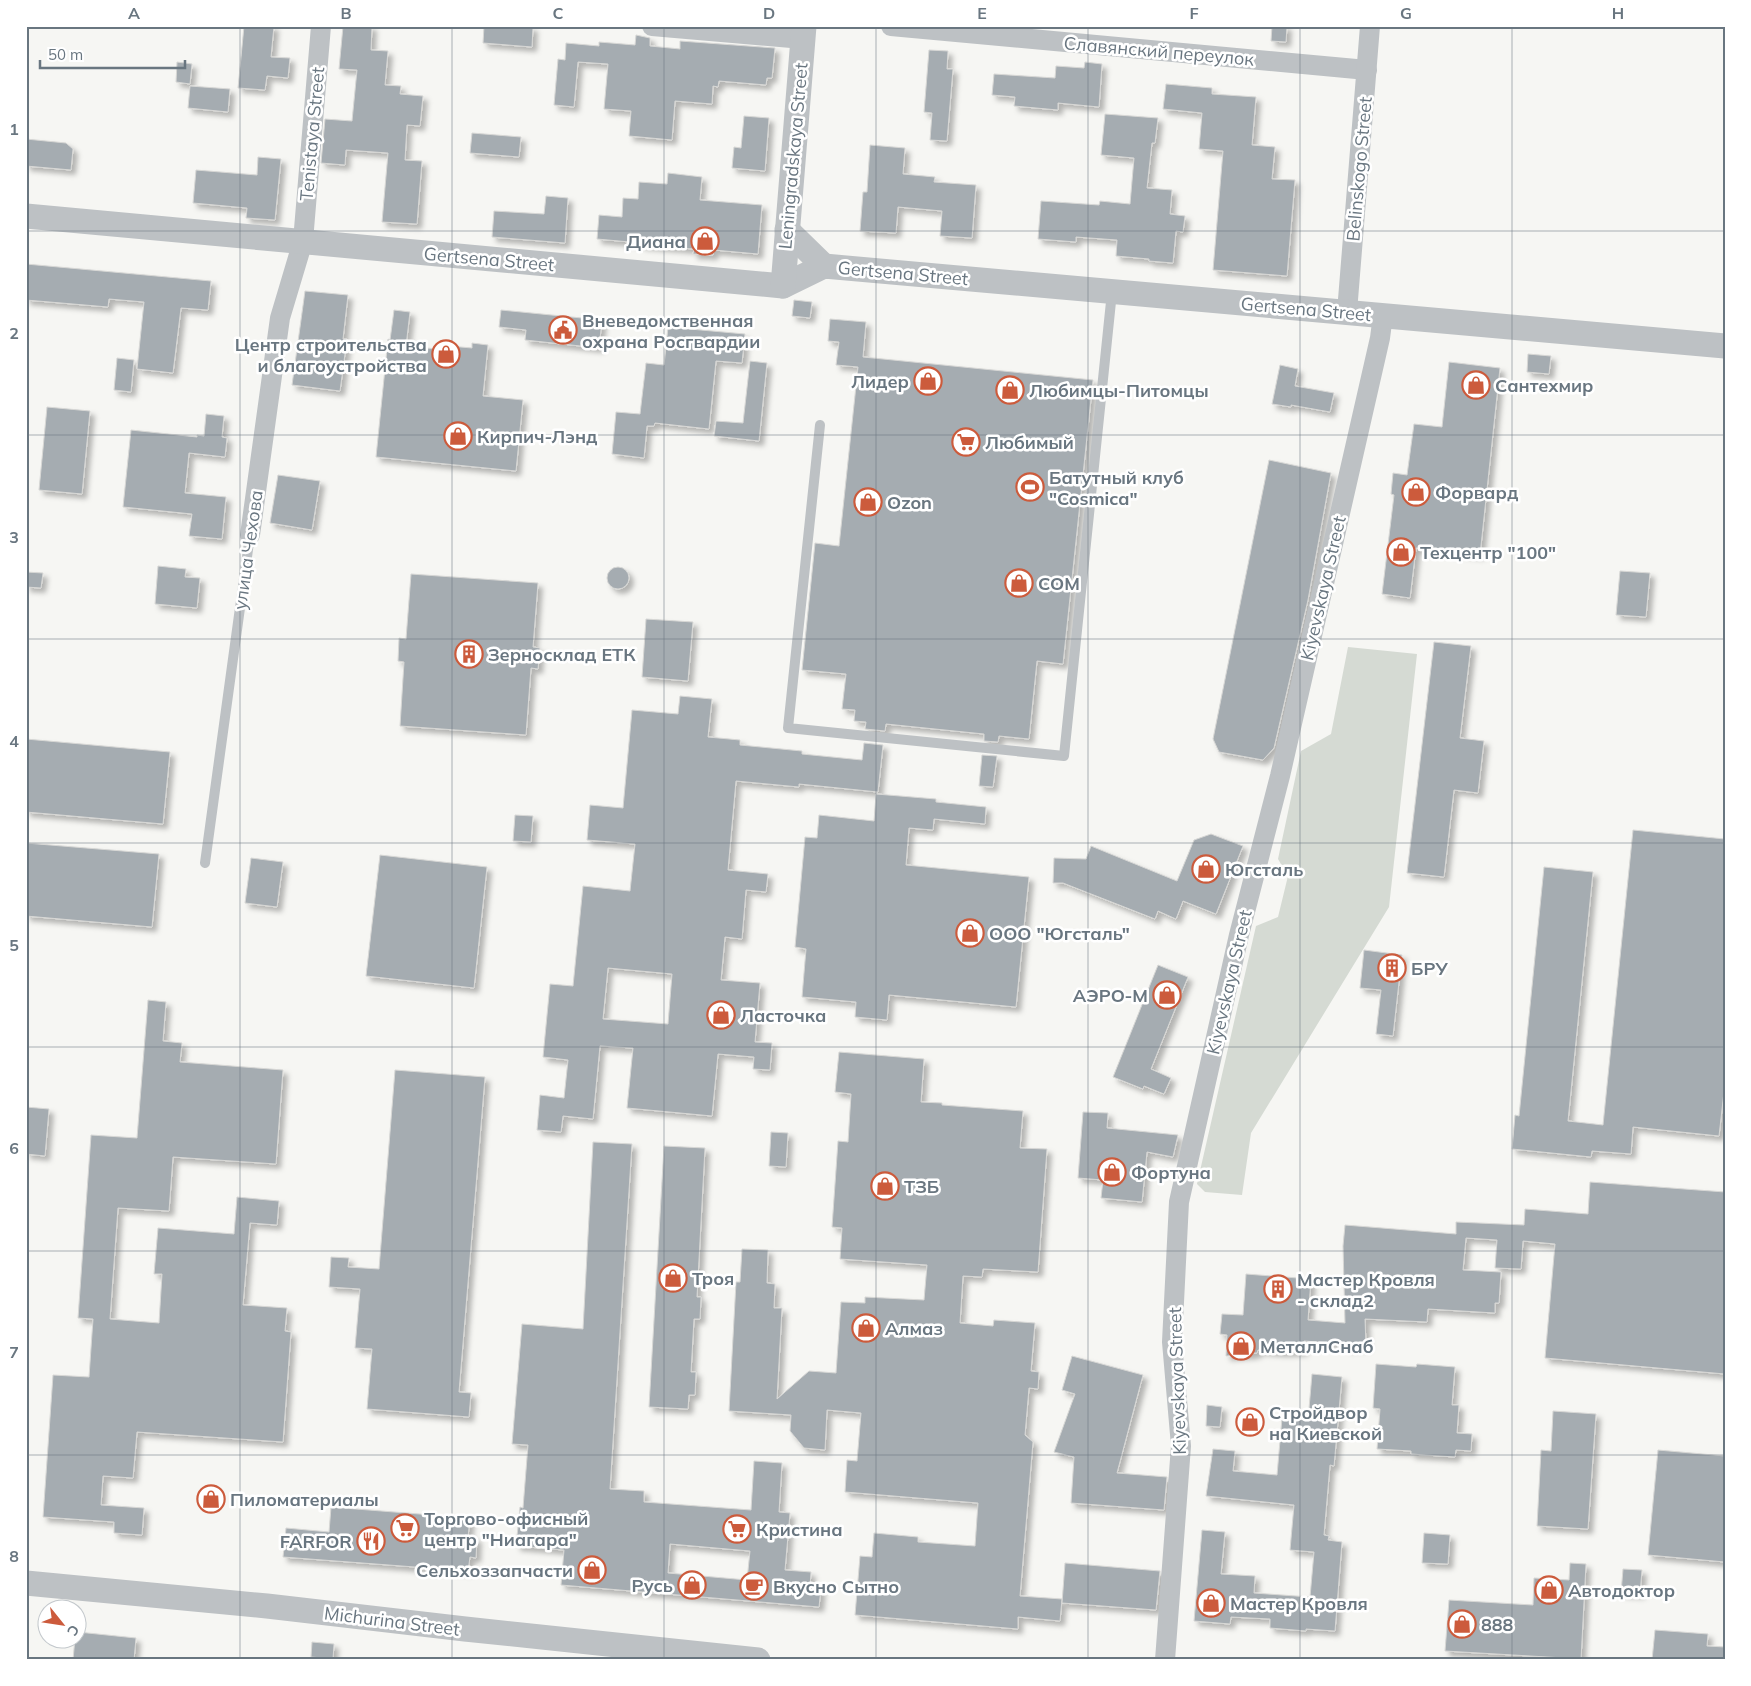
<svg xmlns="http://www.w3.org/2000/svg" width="1751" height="1686" font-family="Mulish,sans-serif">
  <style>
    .green { fill: #d5dad3 }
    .building { fill: #a5acb1; stroke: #d7d7d5; fill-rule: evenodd; filter: url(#shadow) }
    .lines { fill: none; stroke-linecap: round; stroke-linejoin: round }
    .service { stroke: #bdc1c4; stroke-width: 10 }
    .minor { stroke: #bdc1c4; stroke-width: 20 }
    .tertiary { stroke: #bdc1c4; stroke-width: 25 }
    .grid { fill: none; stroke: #697680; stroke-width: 1; stroke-opacity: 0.55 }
    .labels { text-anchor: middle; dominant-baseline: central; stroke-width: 5; stroke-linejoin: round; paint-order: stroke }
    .street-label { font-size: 18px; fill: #697680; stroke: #fff }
    .poi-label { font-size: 18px; font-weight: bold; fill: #697680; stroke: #fff; text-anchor: start }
    .neatline { fill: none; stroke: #697680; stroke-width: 2 }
    .grid-label { font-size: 16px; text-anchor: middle; font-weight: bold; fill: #697680 }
  </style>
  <defs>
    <filter id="shadow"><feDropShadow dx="4.5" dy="4.5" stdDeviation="2.5" flood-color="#0004"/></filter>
  </defs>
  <rect width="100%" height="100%" fill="#f6f6f3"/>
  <!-- green -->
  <path class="green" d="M1348,647L1417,654L1389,907L1251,1133L1242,1195L1205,1192L1197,1184L1256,926L1278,917L1288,876L1278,859L1301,751L1331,734Z"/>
  <!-- building -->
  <g class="building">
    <path d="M244,26H274L271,57L290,58L288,78L267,76L265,90L238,88Z"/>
    <path d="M343,26H372L371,50L388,51L385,85L401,86L400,94L423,96L420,126L407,125L405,160L422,161L417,224L382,222L388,153L346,150L345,165L321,163L325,119L352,121L357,70L339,69Z"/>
    <path d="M484,26L533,27L532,47L483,43Z"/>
    <path d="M1272,26H1287L1286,42L1271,41Z"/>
    <path d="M636,35L650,38V46L680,49V41L775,48L772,78H767L766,85L719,81L718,87L713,86L712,104L675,101L672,140L629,136L631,111L604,109L608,64L578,62L574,107L554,105L558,59L565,60L566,43L599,46V42L635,45Z"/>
    <path d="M929,50L948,51L947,69H953L947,141L930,140L932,113L924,112Z"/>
    <path d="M177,62L192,64L190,84L176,82Z"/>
    <path d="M1085,62L1102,64L1099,107L1058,103V110L1014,106L1015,97L992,95L994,74L1055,78L1056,66L1084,68Z"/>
    <path d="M1166,84L1212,88V94L1256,97L1252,145L1275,147L1272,179L1295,180L1287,276L1213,270L1223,151L1199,149L1202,113L1163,109Z"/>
    <path d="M190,86L230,89L228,112L188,108Z"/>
    <path d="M1105,114L1158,118L1155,143H1152L1147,188L1172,190L1170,214L1185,216L1183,232L1176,231L1173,263L1149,261V259L1116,256L1117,240L1076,237V242L1038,239L1041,201L1099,205L1100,201L1130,204L1134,158L1101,155Z"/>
    <path d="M744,116L769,118L765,171L732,168L734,147L741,148Z"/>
    <path d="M472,133L521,137L519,157L470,153Z"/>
    <path d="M26,139L66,143L73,149L71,170L26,166Z"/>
    <path d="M870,145L905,148L903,174L935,177L934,182L976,185L972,238L940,236L942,211L898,207L896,233L860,231L863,192H867Z"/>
    <path d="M258,157L281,159L275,220L246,218L247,208L193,203L196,170L257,175Z"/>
    <path d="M668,173L702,177L700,200L762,205L758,254L714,250L713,255L693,254L694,249L641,245V243L597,239L599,215L622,217L623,198L638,199L639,182L667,184Z"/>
    <path d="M546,196L568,198L565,243L492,237L494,211L544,214Z"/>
    <path d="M26,264L211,281L208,310L181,308L173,373L137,369L144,302L109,299L108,307L26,300Z"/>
    <path d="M305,291L348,295L343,339H347L340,391L292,385Z"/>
    <path d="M794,300L812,302L810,318L792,316Z"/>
    <path d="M394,310L410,312L406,346L437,349L438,345L472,348V343L488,345L483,396L523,400L516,471L376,457L388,339L390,340Z"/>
    <path d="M501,310L602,320L599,348L525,340L526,330L499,327Z"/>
    <path d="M830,319L866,322L863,357L1093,380L1063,664L1037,661L1029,739L999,736L998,742L984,741V734L886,724L885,731L865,729L866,722L854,721L855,710L842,709L846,674L802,670L815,543L839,546L858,367L836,365L839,342L828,341Z"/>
    <path d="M668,327L745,334L742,363L716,361L709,429L655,423L654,426H647L644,458L612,454L616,412L640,414L646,363L664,365Z"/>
    <path d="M1528,354L1551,356L1549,374L1527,372Z"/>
    <path d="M117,358L134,360L131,392L114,390Z"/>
    <path d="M750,361L767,363L759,441L714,436L716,421L743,423Z"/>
    <path d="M1449,362L1500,368L1480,555L1416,548L1410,598L1382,594L1394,495L1391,494L1393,473L1407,475L1414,424L1442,427Z"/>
    <path d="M1280,365L1298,369L1295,386L1334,393L1330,412L1291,405V407L1272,404Z"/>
    <path d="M47,407L90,411L82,494L39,490Z"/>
    <path d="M206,414L224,416L222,437L227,438L225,457L189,453L185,493L226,497L222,539L189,536L192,514L123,507L131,430L197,437V435L204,436Z"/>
    <path d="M1269,460L1331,473L1308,600L1274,748L1263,760L1219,752L1213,739Z"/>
    <path d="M278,475L320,481L312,530L270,523Z"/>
    <path d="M158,566L186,569L185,577L200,578L197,608L155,604Z"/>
    <circle cx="618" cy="578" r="11"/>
    <path d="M1620,571L1650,573L1646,617L1616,615Z"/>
    <path d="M26,572L43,573L41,588L26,587Z"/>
    <path d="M411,574L538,583L533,647L540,648L538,669L531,668L526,735L400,726L404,662L398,661L399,638L406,639Z"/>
    <path d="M646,619L693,622L688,681L642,677Z"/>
    <path d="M1434,642L1471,646L1460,738L1484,741L1478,793L1454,790L1444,877L1407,873Z"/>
    <path d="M680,696L712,699L708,737L740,740V745L802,751V754L862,760L864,743L883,745L878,792L799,784V787L736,781L728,870L768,874L766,892L746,890L742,939L725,937L721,980L760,983L755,1042L772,1043L770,1070L753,1069L754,1057L718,1054L712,1116L627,1108L633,1048L600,1046L593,1119L563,1116L561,1132L537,1130L540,1095L564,1098L568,1060L543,1057L550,984L573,986L583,886L630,891L635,844L587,840L590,805L623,808L632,710L678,714ZM608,968L672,974L668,1024L603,1019Z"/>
    <path d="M26,739L170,752L163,824L26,812Z"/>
    <path d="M982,755L997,756L993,787L979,786Z"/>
    <path d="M876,794L936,799V802L986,807L985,824L934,819L933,830L909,828L906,865L1029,877L1016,1007L889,995L887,1020L855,1017L856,1002L802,997L806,949L795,947L805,837L817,838L819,815L874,821Z"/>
    <path d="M515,815L533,816L531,842L513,841Z"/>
    <path d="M1633,830L1725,839V1083L1719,1136L1633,1127L1631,1154L1592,1151L1591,1157L1512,1149L1515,1115L1519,1116L1544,867L1593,872L1568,1121L1603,1125Z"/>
    <path d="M1211,834L1243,846L1216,914L1183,901L1176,919L1158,911L1155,919L1063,883H1053L1054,858L1086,859L1091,846L1177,881L1194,840Z"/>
    <path d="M26,843L159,854L152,927L26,916Z"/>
    <path d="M380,855L487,867L474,988L366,976Z"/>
    <path d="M251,858L283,862L277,907L245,903Z"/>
    <path d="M1364,950L1402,955L1393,1036L1376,1034L1381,990L1360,988Z"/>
    <path d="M1158,965L1188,977L1151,1069L1171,1078L1164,1094L1144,1086L1143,1089L1113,1077Z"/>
    <path d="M148,1000L166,1002L163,1041L182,1043L180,1062L283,1070L276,1164L173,1157L169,1211L118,1208L110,1319L159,1323L162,1274H154L158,1228L234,1234L237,1197L279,1201L277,1225L250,1223L243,1305L287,1308L285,1331L291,1332L283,1442L137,1432L133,1478L103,1476L101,1505L144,1508L142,1535L114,1533V1522L43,1517L53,1375L89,1377L93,1319L78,1318L91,1135L137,1138Z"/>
    <path d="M839,1052L924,1059L921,1102L942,1103V1105L1023,1111L1020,1148L1047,1149L1038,1272L983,1269L982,1277L963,1276L960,1323L993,1326L994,1320L1035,1323L1031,1371L1039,1372L1038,1389L1029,1388L1025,1435L1033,1442L1020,1596L1062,1599L1060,1621L1018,1617V1629L855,1615L860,1556L872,1557L874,1533L918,1537V1542L975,1546L978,1503L845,1492L847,1460L857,1461L861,1413L827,1410L825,1450L804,1448L790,1431L791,1415L729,1411L736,1282H740L742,1249L768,1250L767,1283L775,1284L774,1308H782L777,1399L809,1371L836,1373L841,1302L865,1303V1297L924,1300L927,1265L840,1259L842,1228L832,1227L838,1141L848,1142L851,1094L835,1092Z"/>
    <path d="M395,1070L485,1077L459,1392L471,1393L469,1417L367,1409L372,1349L355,1348L360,1289L329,1287L331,1257L349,1258L348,1267L379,1269Z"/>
    <path d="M26,1107L49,1109L45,1156L26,1154Z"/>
    <path d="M1083,1112L1108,1113L1107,1128L1178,1135L1173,1157L1147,1152L1142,1202L1101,1198L1103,1180L1078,1178Z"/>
    <path d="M771,1132L788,1133L786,1167L769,1166Z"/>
    <path d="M593,1142L632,1144L610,1489L644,1491V1502L751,1510L754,1461L782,1463L779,1512L790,1513L785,1570L811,1572L810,1587L821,1588L819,1607L561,1585L564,1550L516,1546L520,1507L523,1508L528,1445L512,1444L522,1324L583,1329ZM670,1544L750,1551L747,1580L668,1573Z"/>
    <path d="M664,1146L705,1148L697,1297H701L700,1319H694L691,1372H696L695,1395H689L688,1409L649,1407Z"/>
    <path d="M1590,1182L1725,1192V1374L1545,1358L1555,1244L1523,1241L1521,1269L1495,1268L1497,1240L1466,1238L1463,1270L1501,1272L1499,1303H1495V1313L1428,1309L1427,1322L1365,1319L1366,1346L1346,1348V1344L1304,1341L1303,1351L1282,1352L1258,1350L1257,1353H1253V1354L1226,1356L1227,1335L1220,1334L1222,1314L1243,1315L1246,1274L1311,1279L1308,1320L1345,1323L1343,1246L1345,1225L1456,1234V1222L1524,1225L1525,1209L1588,1214Z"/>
    <path d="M1072,1356L1143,1375L1117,1473L1167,1477L1164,1510L1071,1503L1074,1457L1054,1452L1075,1394L1062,1390Z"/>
    <path d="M1376,1364L1416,1367L1417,1364L1455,1367L1452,1405H1459L1457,1433L1472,1434L1471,1451L1456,1450L1455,1457L1411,1454V1451L1377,1449L1380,1409L1373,1408Z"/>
    <path d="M1312,1374L1342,1377L1334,1466L1330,1465L1324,1535L1329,1536L1328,1540L1342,1542L1335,1631L1306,1629V1631L1270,1628V1619L1231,1617L1230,1624L1194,1621L1202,1530L1225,1532L1221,1574L1255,1576L1254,1593L1310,1597L1314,1552L1290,1550L1294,1505L1206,1496L1213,1449L1235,1451L1233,1471L1277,1475L1282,1418L1308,1420Z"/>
    <path d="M1207,1405L1222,1407L1220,1427L1206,1426Z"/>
    <path d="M1553,1411L1596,1414L1588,1529L1537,1526L1541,1450L1551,1451Z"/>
    <path d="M1658,1450L1725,1456V1562L1648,1555Z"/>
    <path d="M331,1507L470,1518L468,1537L477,1538L476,1558L470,1557L468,1571L283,1557L286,1528L329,1532Z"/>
    <path d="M1424,1533L1450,1535L1448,1564L1422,1563Z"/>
    <path d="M1065,1563L1160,1571L1156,1610L1062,1603Z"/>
    <path d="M1570,1563L1586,1564L1581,1659L1445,1651L1449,1600L1533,1605L1534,1578L1569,1580Z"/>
    <path d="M1623,1569L1642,1570L1640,1594L1621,1593Z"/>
    <path d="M1655,1630L1708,1634L1707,1646L1725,1647V1660H1652Z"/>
    <path d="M78,1632L136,1638L134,1660H73L75,1638H78Z"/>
    <path d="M312,1642L334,1644L333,1659L311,1657Z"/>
  </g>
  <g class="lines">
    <!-- service -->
    <g class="service">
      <path d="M820,425L788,728L1064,756L1112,292"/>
      <path d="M205,863L250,535"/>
    </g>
    <!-- minor -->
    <g class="minor">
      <path d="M652,26L803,39"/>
      <path d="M891,26L1367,70"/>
      <path d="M1347,312L1370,26"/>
      <path d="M250,535L280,318L303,241L321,26"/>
      <path d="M1165,1660L1181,1446L1172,1342L1179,1202L1239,935L1280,776L1380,338L1383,315"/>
    </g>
    <!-- tertiary -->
    <g class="tertiary">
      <path d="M26,216L783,286L824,266L1725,346"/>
      <path d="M787,230L824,266"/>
      <path d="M783,286L804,26"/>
      <path d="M26,1583L267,1606L465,1629L758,1660"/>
    </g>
  </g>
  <!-- grid -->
  <path class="grid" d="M240,26V1660M452,26V1660M664,26V1660M876,26V1660M1088,26V1660M1300,26V1660M1512,26V1660M26,231H1725M26,435H1725M26,639H1725M26,843H1725M26,1047H1725M26,1251H1725M26,1455H1725"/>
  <!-- icons -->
  <defs>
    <g id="shop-ring" transform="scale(1.4375)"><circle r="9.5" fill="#fff" stroke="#cc5b3c" stroke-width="1.5"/><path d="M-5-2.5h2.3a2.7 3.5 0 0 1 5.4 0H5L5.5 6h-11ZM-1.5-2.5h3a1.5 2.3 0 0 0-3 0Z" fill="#cc5b3c"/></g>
    <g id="civic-ring" transform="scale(1.4375)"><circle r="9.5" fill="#fff" stroke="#cc5b3c" stroke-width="1.5"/><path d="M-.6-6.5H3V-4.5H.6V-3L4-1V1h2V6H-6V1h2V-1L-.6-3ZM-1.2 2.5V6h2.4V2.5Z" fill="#cc5b3c"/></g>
    <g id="supermarket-ring" transform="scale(1.4375)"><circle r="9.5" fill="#fff" stroke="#cc5b3c" stroke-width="1.5"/><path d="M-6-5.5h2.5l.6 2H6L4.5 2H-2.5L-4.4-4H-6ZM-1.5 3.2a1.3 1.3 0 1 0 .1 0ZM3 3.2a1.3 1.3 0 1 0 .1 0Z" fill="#cc5b3c"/></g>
    <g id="stadium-ring" transform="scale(1.4375)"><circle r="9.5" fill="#fff" stroke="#cc5b3c" stroke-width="1.5"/><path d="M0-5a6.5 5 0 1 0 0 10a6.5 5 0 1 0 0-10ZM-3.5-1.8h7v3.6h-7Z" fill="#cc5b3c"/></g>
    <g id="building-ring" transform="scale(1.4375)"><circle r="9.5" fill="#fff" stroke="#cc5b3c" stroke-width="1.5"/><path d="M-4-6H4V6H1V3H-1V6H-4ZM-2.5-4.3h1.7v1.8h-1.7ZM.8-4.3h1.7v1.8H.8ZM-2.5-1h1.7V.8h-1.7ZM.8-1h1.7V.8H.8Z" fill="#cc5b3c"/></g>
    <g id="restaurant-ring" transform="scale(1.4375)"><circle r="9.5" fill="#fff" stroke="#cc5b3c" stroke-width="1.5"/><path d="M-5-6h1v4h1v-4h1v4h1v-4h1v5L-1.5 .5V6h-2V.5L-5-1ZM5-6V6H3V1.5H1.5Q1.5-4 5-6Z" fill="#cc5b3c"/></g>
    <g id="cafe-ring" transform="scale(1.4375)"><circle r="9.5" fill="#fff" stroke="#cc5b3c" stroke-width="1.5"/><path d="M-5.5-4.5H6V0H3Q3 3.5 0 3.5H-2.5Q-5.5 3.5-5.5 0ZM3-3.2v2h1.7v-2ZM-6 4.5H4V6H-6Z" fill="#cc5b3c"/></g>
  </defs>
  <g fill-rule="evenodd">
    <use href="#shop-ring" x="705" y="241"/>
    <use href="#civic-ring" x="563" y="330"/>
    <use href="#shop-ring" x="446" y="354"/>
    <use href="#shop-ring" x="928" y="381"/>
    <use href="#shop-ring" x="1476" y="385"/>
    <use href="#shop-ring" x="1010" y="390"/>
    <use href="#shop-ring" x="458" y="436"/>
    <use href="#supermarket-ring" x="966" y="442"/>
    <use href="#stadium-ring" x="1030" y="487"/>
    <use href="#shop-ring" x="1416" y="492"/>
    <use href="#shop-ring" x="868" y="502"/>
    <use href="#shop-ring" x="1401" y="552"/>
    <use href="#shop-ring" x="1019" y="583"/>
    <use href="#building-ring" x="469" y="654"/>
    <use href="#shop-ring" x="1206" y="869"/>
    <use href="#shop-ring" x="970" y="933"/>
    <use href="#building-ring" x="1392" y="968"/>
    <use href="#shop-ring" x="1167" y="995"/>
    <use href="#shop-ring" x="721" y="1015"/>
    <use href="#shop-ring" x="1112" y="1172"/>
    <use href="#shop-ring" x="885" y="1186"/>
    <use href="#shop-ring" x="673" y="1278"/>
    <use href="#building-ring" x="1278" y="1289"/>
    <use href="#shop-ring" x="866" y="1328"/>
    <use href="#shop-ring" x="1241" y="1346"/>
    <use href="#shop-ring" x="1250" y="1422"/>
    <use href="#shop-ring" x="211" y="1499"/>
    <use href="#supermarket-ring" x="405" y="1528"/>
    <use href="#supermarket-ring" x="737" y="1529"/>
    <use href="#restaurant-ring" x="371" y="1541"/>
    <use href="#shop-ring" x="592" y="1570"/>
    <use href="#shop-ring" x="692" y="1585"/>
    <use href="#cafe-ring" x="754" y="1586"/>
    <use href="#shop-ring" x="1549" y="1590"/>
    <use href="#shop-ring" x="1211" y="1603"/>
    <use href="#shop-ring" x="1462" y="1624"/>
  </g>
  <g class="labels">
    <!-- street labels -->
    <g class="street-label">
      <text transform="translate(1159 51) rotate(5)">Славянский переулок</text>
      <text transform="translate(312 134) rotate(-85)">Tenistaya Street</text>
      <text transform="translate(793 156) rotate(-85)">Leningradskaya Street</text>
      <text transform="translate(1359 169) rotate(-85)">Belinskogo Street</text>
      <text transform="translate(489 259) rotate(5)">Gertsena Street</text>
      <text transform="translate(903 273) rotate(5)">Gertsena Street</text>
      <text transform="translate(1306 309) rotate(5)">Gertsena Street</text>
      <text transform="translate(248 550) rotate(-82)">улица Чехова</text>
      <text transform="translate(1323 588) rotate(-77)">Kiyevskaya Street</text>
      <text transform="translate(1229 982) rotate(-77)">Kiyevskaya Street</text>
      <text transform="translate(1177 1381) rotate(-92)">Kiyevskaya Street</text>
      <text transform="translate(392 1621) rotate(7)">Michurina Street</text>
    </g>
    <!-- poi labels -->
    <g class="poi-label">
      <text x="686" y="241" text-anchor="end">Диана</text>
      <text x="582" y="320">Вневедомственная<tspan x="582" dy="21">охрана Росгвардии</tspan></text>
      <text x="427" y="344" text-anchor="end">Центр строительства<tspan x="427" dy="21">и благоустройства</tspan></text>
      <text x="909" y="381" text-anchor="end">Лидер</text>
      <text x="1495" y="385">Сантехмир</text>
      <text x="1029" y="390">Любимцы-Питомцы</text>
      <text x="477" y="436">Кирпич-Лэнд</text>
      <text x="985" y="442">Любимый</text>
      <text x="1049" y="477">Батутный клуб<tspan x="1049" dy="21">"Cosmica"</tspan></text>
      <text x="1435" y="492">Форвард</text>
      <text x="887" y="502">Ozon</text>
      <text x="1420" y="552">Техцентр "100"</text>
      <text x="1038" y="583">СОМ</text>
      <text x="488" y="654">Зерносклад ЕТК</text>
      <text x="1225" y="869">Югсталь</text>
      <text x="989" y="933">ООО "Югсталь"</text>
      <text x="1411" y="968">БРУ</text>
      <text x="1148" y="995" text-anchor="end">АЭРО-М</text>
      <text x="740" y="1015">Ласточка</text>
      <text x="1131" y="1172">Фортуна</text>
      <text x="904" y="1186">ТЗБ</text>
      <text x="692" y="1278">Троя</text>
      <text x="1297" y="1279">Мастер Кровля<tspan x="1297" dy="21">- склад2</tspan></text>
      <text x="885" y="1328">Алмаз</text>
      <text x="1260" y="1346">МеталлСнаб</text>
      <text x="1269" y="1412">Стройдвор<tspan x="1269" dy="21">на Киевской</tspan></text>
      <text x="230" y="1499">Пиломатериалы</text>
      <text x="424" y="1518">Торгово-офисный<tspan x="424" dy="21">центр "Ниагара"</tspan></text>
      <text x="756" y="1529">Кристина</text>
      <text x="352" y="1541" text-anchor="end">FARFOR</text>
      <text x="573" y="1570" text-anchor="end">Сельхоззапчасти</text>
      <text x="673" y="1585" text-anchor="end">Русь</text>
      <text x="773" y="1586">Вкусно Сытно</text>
      <text x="1568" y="1590">Автодоктор</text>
      <text x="1230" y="1603">Мастер Кровля</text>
      <text x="1481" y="1624">888</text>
    </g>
  </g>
  <!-- border -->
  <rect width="1751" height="1686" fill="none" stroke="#ffffff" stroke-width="55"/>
  <!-- north arrow -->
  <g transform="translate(62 1624) rotate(120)"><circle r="24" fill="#ffffff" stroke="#c3c8cc"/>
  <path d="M0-4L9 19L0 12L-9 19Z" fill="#cc5b3c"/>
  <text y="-8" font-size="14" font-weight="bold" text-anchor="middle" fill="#697680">С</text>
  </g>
  <!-- scale -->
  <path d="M40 60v8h145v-8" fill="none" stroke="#697680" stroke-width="2.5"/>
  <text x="48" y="60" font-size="15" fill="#697680" stroke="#ffffff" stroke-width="4" paint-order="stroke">50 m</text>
  <rect x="28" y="28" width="1696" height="1630" class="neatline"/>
  <g class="grid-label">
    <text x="134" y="19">A</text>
    <text x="346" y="19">B</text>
    <text x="558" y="19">C</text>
    <text x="769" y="19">D</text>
    <text x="982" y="19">E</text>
    <text x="1194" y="19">F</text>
    <text x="1406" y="19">G</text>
    <text x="1618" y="19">H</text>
    <text x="14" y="135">1</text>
    <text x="14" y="339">2</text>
    <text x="14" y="543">3</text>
    <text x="14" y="747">4</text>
    <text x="14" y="951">5</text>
    <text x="14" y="1154">6</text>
    <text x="14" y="1358">7</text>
    <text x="14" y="1562">8</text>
  </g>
</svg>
